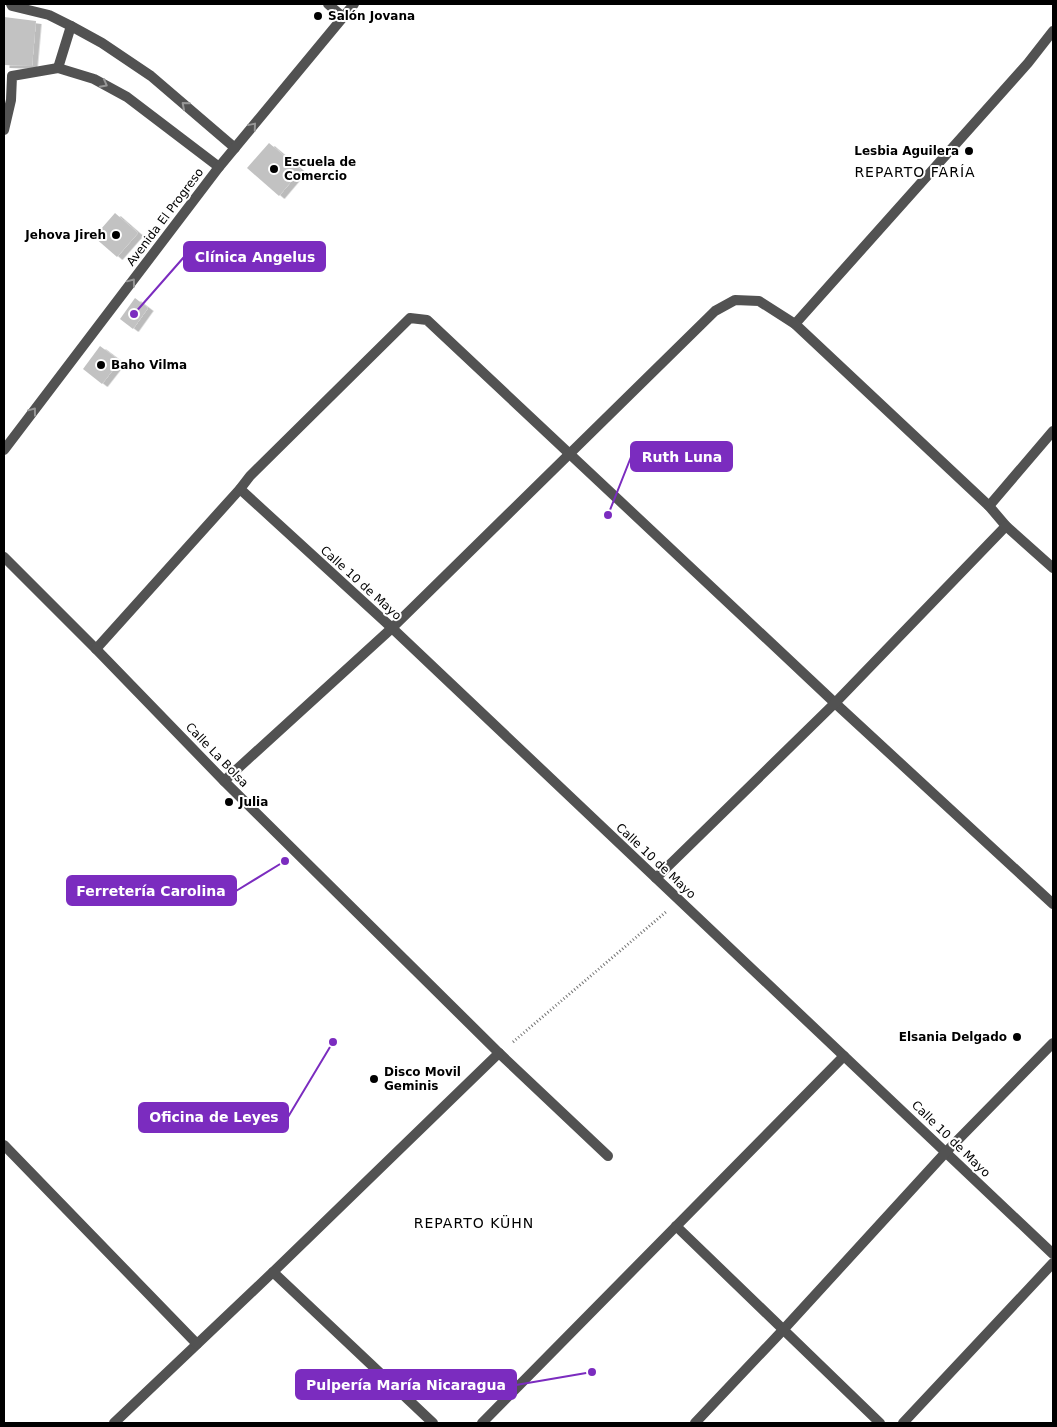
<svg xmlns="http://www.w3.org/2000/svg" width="1057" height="1427" font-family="'DejaVu Sans',sans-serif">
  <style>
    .building { fill: #c2c2c2; filter: url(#shadow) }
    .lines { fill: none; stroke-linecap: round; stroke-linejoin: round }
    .path { stroke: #747474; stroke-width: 3; stroke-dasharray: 1 2.5; stroke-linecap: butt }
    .service { stroke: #525252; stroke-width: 10 }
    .minor { stroke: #525252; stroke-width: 10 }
    .tertiary { stroke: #525252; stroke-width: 10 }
    .oneway { stroke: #979797 }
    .poi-dot { fill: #000; stroke: #fff; stroke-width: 2 }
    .labels { text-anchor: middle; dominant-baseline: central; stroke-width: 4; stroke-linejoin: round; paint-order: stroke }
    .poi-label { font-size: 12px; font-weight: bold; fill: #000; stroke: #fff; text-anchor: start }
    .street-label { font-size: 12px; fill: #000; stroke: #fff }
    .neighbourhood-label { font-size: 14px; letter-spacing: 1px; fill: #000; stroke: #fff }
    .leader { fill: none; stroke: #7b2cbf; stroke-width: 2 }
    .callout-dot { fill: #7b2cbf; stroke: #fff; stroke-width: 2 }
    .callout { fill: #7b2cbf; stroke: #7b2cbf; stroke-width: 2 }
    .callout-label { font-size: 14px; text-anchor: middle; font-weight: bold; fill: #fff }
  </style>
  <defs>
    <filter id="shadow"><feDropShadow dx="5.5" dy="3" stdDeviation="0" flood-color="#0004"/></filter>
  </defs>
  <rect width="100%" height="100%" fill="#fff"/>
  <!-- building -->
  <g class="building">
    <path d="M4,17L36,21L32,66L4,65Z"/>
    <path d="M269,143L301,170L279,196L247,168Z"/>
    <path d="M115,213L138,233L117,257L94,237Z"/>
    <path d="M135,298L148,308L133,329L120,319Z"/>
    <path d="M100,346L120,361L102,384L83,369Z"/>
  </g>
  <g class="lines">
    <!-- path -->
    <path class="path" d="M513,1042L667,911"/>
    <!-- service -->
    <g class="service">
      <path d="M11,4L12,6L49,15L71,26"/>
      <path d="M499,1053L608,1156"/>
    </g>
    <!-- minor -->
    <g class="minor">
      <path d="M328,4L343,17"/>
      <path d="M58,68L71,26L102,43L151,76L235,148"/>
      <path d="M4,130L11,100L12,76L58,68L94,79L127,97L219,167"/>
      <path d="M795,324L1028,63L1053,31"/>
      <path d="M240,489L392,628L1053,1254"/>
      <path d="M989,506L1053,431"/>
      <path d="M4,557L96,649L224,781L499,1053L273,1272L114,1423"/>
      <path d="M96,649L240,489L250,476L410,318L427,320L835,703L1053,904"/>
      <path d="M224,781L392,628L715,311L735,300L759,301L795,324L989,506L1006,526L1053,568"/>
      <path d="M656,878L835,703L1006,526"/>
      <path d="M4,1145L197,1344"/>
      <path d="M676,1226L880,1423"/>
      <path d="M273,1272L433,1423"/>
      <path d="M482,1423L844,1056"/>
      <path d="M695,1423L783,1330L946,1152L1053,1043"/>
      <path d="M903,1423L1053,1263"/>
    </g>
    <!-- tertiary -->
    <path class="tertiary" d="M4,450L219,167L354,4"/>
  </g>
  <!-- one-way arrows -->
  <defs><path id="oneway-chevron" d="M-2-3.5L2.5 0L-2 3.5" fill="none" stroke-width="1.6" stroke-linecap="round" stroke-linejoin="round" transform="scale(1.25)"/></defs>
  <g class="oneway">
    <use href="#oneway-chevron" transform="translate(104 84) rotate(28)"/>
    <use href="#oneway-chevron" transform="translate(185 105) rotate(-139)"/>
    <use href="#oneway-chevron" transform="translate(253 126) rotate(-50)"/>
    <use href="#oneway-chevron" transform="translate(132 282) rotate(-53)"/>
    <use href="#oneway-chevron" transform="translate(33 411) rotate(-53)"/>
  </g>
  <!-- markers -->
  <g class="poi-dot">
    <circle cx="318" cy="16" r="5"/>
    <circle cx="969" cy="151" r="5"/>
    <circle cx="274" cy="169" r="5"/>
    <circle cx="116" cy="235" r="5"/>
    <circle cx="101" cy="365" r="5"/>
    <circle cx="229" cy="802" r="5"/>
    <circle cx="1017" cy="1037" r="5"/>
    <circle cx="374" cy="1079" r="5"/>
  </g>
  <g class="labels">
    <!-- poi labels -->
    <g class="poi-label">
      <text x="328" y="16">Salón Jovana</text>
      <text x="959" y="151" text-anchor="end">Lesbia Aguilera</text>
      <text x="284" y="162">Escuela de<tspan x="284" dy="14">Comercio</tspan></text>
      <text x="106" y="235" text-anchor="end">Jehova Jireh</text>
      <text x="111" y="365">Baho Vilma</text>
      <text x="239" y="802">Julia</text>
      <text x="1007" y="1037" text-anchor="end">Elsania Delgado</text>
      <text x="384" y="1072">Disco Movil<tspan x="384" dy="14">Geminis</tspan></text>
    </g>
    <!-- street labels -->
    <g class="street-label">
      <text transform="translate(165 217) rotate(-53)">Avenida El Progreso</text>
      <text transform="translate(361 583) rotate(42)">Calle 10 de Mayo</text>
      <text transform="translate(217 755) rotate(46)">Calle La Bolsa</text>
      <text transform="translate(656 861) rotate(43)">Calle 10 de Mayo</text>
      <text transform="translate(951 1139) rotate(44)">Calle 10 de Mayo</text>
    </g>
    <!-- neighbourhood labels -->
    <g class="neighbourhood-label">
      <text x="915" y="172">REPARTO FARÍA</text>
      <text x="474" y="1223">REPARTO KÜHN</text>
    </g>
  </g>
  <!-- callouts -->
  <path class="leader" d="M134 314L184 257M608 515L631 457M285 861L236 891M333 1042L288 1117M592 1372L516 1385"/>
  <g class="callout-dot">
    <circle cx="134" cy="314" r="5"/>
    <circle cx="608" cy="515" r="5"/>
    <circle cx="285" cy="861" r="5"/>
    <circle cx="333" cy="1042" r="5"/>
    <circle cx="592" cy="1372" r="5"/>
  </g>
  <g class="callout">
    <rect x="184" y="242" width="141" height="29" rx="5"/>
    <rect x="631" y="442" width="101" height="29" rx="5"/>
    <rect x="67" y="876" width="169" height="29" rx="5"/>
    <rect x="139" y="1103" width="149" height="29" rx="5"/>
    <rect x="296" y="1370" width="220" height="29" rx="5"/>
  </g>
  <g class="callout-label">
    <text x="255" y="262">Clínica Angelus</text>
    <text x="682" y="462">Ruth Luna</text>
    <text x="151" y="896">Ferretería Carolina</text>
    <text x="214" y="1122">Oficina de Leyes</text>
    <text x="406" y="1390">Pulpería María Nicaragua</text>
  </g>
  <!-- border -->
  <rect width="1057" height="1427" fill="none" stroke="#000000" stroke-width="10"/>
</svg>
